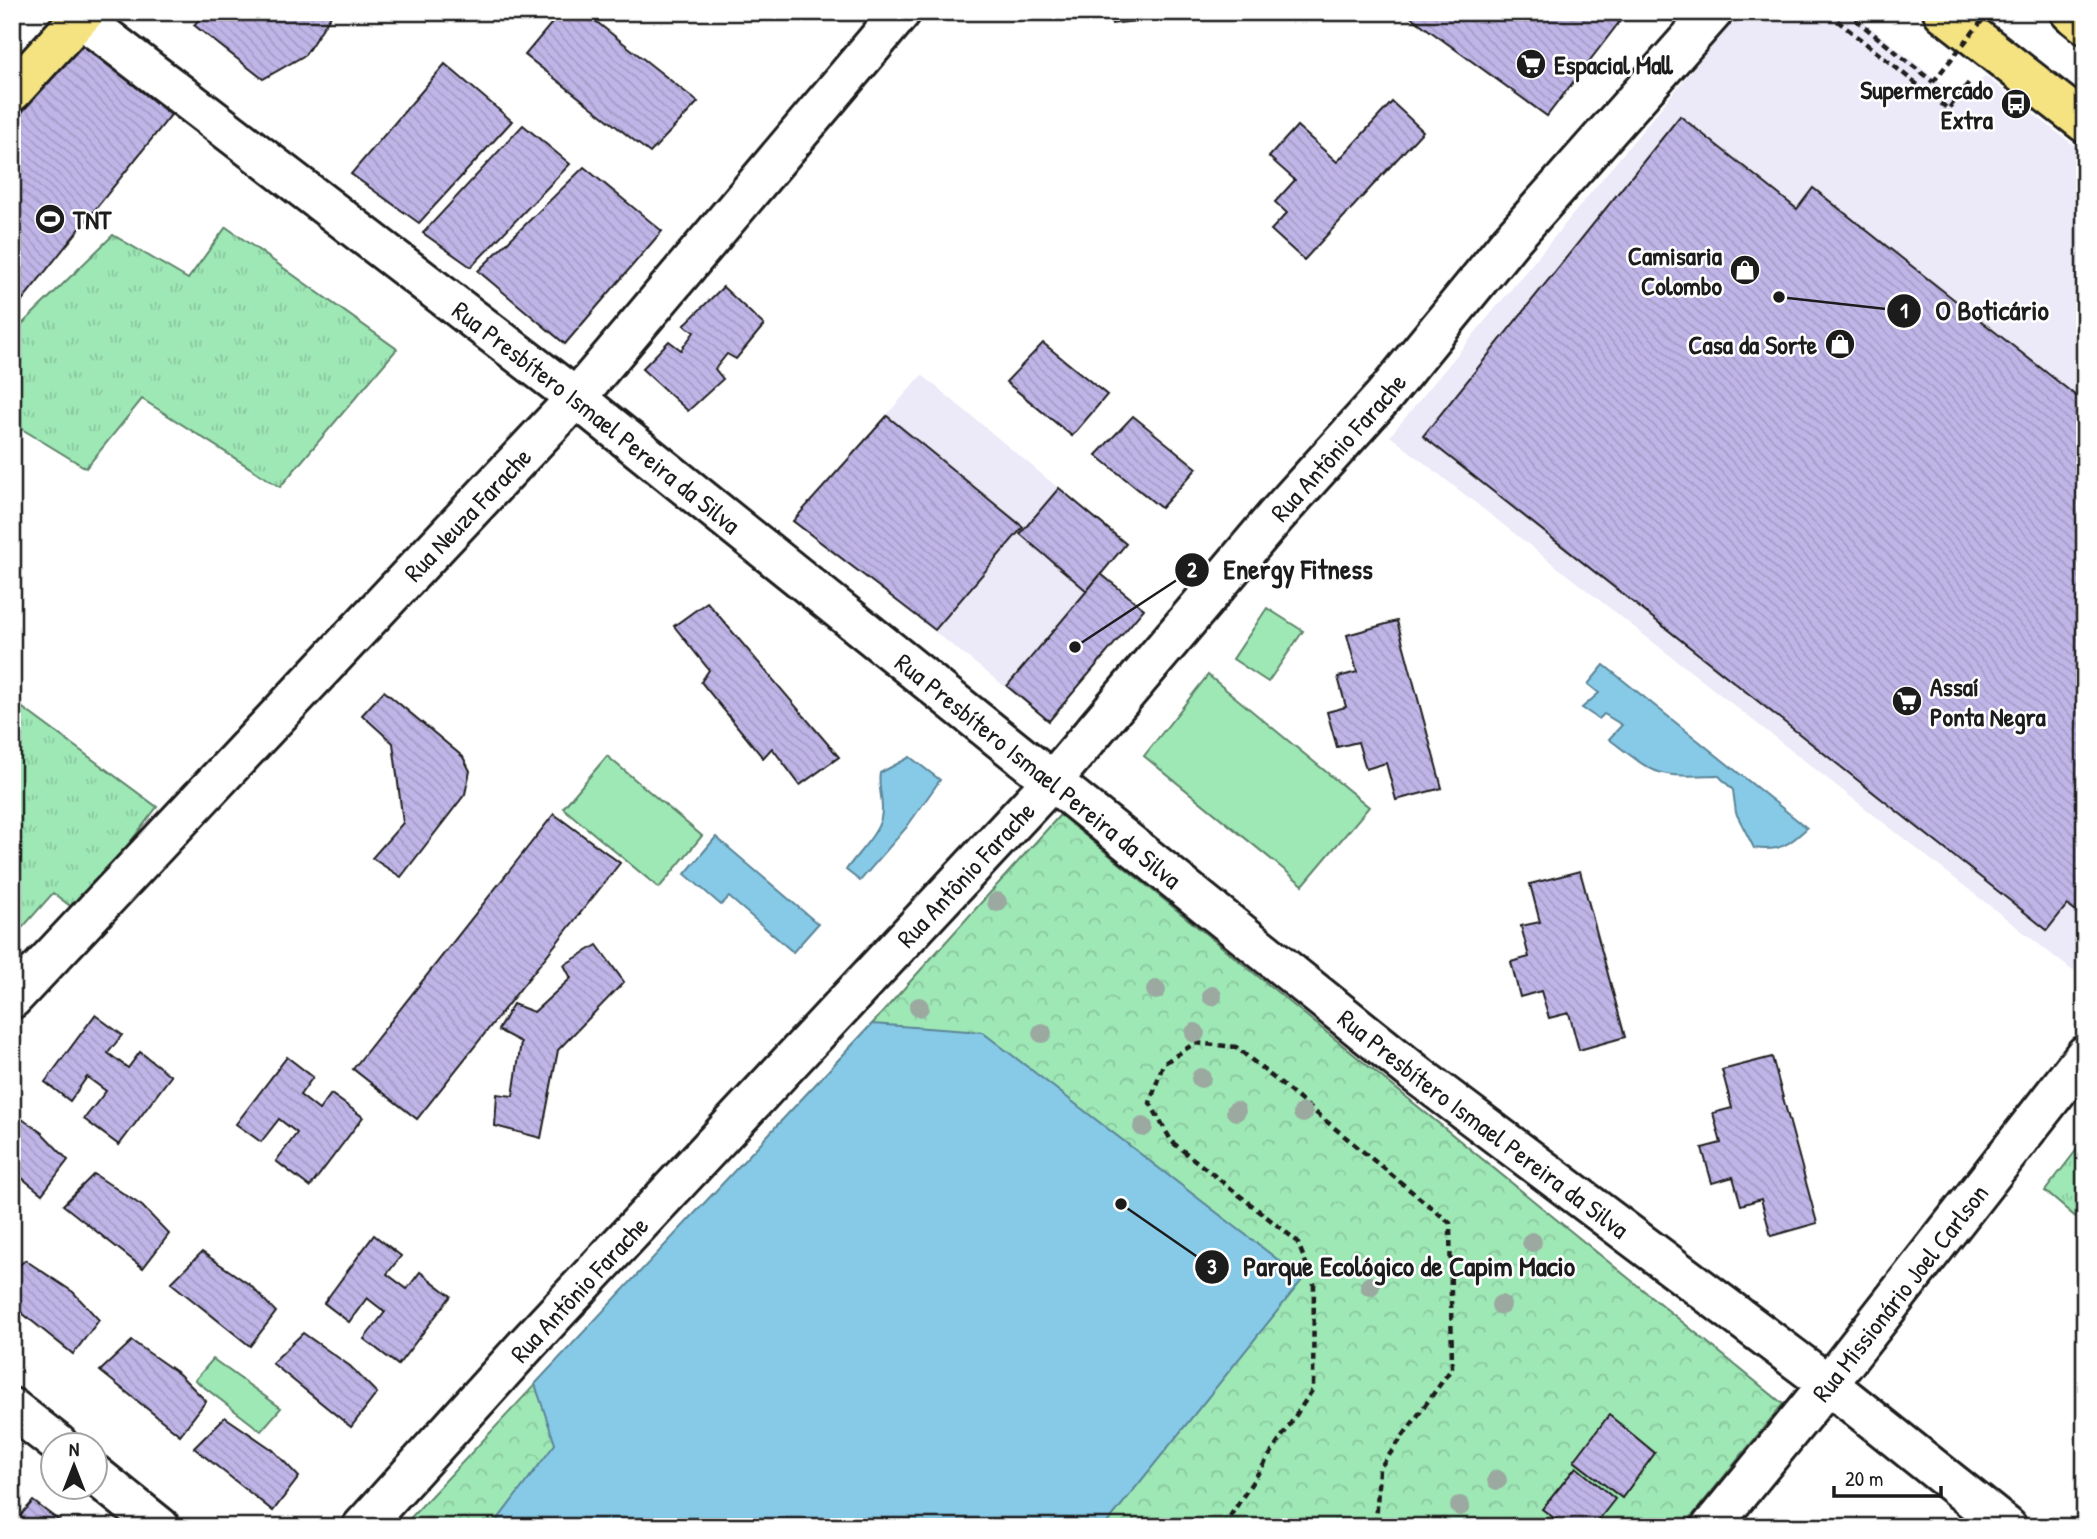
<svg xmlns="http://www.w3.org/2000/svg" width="2097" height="1539" font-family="'Patrick Hand',sans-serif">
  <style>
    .built { fill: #ece9f8 }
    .grass { fill: url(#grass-tufts); stroke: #5d8269; stroke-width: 2 }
    .park { fill: url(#park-crowns); stroke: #5d8269; stroke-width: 2 }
    .garden { fill: #9ee8b6; stroke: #5d8269; stroke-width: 2 }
    .water { fill: #86cae7; stroke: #5c8496; stroke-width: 2 }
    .building { fill: url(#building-back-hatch); stroke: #1c1c1c; stroke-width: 2 }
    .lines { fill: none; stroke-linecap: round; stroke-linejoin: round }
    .minor-casing { stroke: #1c1c1c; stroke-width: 44 }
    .major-casing { stroke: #1c1c1c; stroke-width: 44 }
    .path { stroke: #1c1c1c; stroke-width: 4.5; stroke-dasharray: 7 5; stroke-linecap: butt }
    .minor { stroke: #fff; stroke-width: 38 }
    .major { stroke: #f5e382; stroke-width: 38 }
    .path-bridge { stroke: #1c1c1c; stroke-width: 4.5; stroke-dasharray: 7 5; stroke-linecap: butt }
    .tree { fill: #9ba9a0 }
    .labels { text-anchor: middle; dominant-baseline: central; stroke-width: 5; stroke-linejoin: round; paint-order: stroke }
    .poi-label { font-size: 26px; font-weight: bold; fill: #1c1c1c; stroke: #fff; text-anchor: start }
    .street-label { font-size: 26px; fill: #1c1c1c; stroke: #fff }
    .leader { fill: none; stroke: #1c1c1c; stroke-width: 2.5 }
    .callout-dot { fill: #1c1c1c; stroke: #fff; stroke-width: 2.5 }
    .mark-label { font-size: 21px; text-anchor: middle; font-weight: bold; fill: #fff }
    .callout-label { font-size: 28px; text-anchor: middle; font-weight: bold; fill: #1c1c1c; stroke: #fff; stroke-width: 5; stroke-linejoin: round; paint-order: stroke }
  </style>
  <defs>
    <pattern id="grass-tufts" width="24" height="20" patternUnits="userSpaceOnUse" patternTransform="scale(1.75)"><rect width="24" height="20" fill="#9ee8b6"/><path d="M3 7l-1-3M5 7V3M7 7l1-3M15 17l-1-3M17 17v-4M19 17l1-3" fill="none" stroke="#88c69c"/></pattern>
    <pattern id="park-crowns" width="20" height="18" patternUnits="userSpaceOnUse" patternTransform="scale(1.75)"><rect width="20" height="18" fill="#9ee8b6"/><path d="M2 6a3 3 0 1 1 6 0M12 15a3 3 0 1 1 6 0" fill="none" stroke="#88c69c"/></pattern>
    <pattern id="building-back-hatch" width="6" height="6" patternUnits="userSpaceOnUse" patternTransform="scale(1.75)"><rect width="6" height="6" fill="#c0b5e7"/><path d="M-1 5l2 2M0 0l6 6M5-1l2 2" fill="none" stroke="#a49bc6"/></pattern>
  </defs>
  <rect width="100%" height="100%" fill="#fff"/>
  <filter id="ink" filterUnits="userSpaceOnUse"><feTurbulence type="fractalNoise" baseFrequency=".0143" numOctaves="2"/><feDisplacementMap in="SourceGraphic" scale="14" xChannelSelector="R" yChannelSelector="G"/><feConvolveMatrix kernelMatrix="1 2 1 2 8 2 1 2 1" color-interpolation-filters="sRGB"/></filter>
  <g filter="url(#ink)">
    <!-- built -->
    <g class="built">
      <path d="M1740,12H1851L1963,101L1985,76L2085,154V956L2073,971L1390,436Z"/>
      <path d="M922,375L1126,544L1102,574L1144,609L1049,721L793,521Z"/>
    </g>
    <!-- grass -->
    <g class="grass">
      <path d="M226,227L397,349L280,487L142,399L86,468L12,423V334L113,235L188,279Z"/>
      <path d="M12,700L157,807L77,911L53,893L23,927L12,920Z"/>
      <path d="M2085,1139V1225L2045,1191Z"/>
    </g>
    <!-- park -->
    <path class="park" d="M1060,815L1783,1404L1683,1527H402L872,1024Z"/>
    <!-- garden -->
    <g class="garden">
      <path d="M1267,608L1303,631L1268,682L1233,659Z"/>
      <path d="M1208,675L1369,807L1303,885L1144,756Z"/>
      <path d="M607,756L702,836L659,888L563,808Z"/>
      <path d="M213,1359L281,1408L261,1431L195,1380Z"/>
    </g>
    <!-- water -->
    <g class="water">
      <path d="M1604,665L1807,828C1789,845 1779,852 1754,848L1736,813L1733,790L1718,775C1656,777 1658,777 1609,739L1622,725L1604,714L1599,719L1582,708L1599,693L1588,684Z"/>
      <path d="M910,757L940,780L906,828L860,881L846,870C856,855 878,834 881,818C885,802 877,788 880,773Z"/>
      <path d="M716,837L818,924L793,952L729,897L721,905L685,874Z"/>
      <path d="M872,1024L982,1032L1303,1279L1104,1527H492L555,1444L535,1384Z"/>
    </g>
    <!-- building -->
    <g class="building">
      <path d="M205,12H333L305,55L263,79L194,25Z"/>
      <path d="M561,12H584L698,102L650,153L525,55Z"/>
      <path d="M1110,12H1169L1170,17L1112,24Z"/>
      <path d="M1404,12H1627L1547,116Z"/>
      <path d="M79,41L171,115L12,313V125Z"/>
      <path d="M445,64L512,121L419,223L351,174Z"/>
      <path d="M1392,102L1423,131L1304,260L1271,230L1287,213L1275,202L1295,180L1269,157L1297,126L1337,162Z"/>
      <path d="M1680,116L1797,209L1813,188L2085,403V919L2067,905L2047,930L1423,436Z"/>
      <path d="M523,125L570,164L471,267L423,233Z"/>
      <path d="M584,167L662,231L565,344L478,271Z"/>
      <path d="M723,287L764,325L736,359L727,354L715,369L723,379L688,411L642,369L669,341L681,350L694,332L684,325Z"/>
      <path d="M1043,343L1107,395L1072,436L1006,382Z"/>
      <path d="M887,416L1023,527L935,630L793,521Z"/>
      <path d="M1133,416L1197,468L1161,508L1096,455Z"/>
      <path d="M1059,488L1126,544L1087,591L1020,534Z"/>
      <path d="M1101,574L1144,609L1049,721L1007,686Z"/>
      <path d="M707,602L839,757L800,785L772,748L763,758L701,682L709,670L674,626Z"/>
      <path d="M1397,621L1442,788L1396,800L1386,763L1366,769L1358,742L1337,747L1327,712L1346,707L1338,677L1357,672L1347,635Z"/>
      <path d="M384,691L463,757L470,771L465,794L401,877L372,858L403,823L393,743L362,715Z"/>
      <path d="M554,814L620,863L417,1119L353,1069Z"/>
      <path d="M1580,871L1625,1037L1579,1050L1569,1013L1549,1018L1541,991L1520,997L1511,962L1529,957L1521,926L1540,922L1530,884Z"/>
      <path d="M597,945L624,982L558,1050L541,1138L495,1126L497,1094L513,1096L521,1042L498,1030L513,1004L534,1012L571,978L564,965Z"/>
      <path d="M95,1015L122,1035L108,1053L128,1068L140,1052L171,1076L119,1145L84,1119L106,1091L87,1077L70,1101L45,1082Z"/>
      <path d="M287,1057L313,1077L300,1095L319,1110L331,1094L363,1117L310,1187L276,1161L297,1133L279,1119L261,1142L236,1124Z"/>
      <path d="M1772,1057L1817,1223L1771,1236L1761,1199L1741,1205L1733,1177L1712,1183L1702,1148L1721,1143L1713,1113L1732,1108L1722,1070Z"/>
      <path d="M12,1112L42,1133L68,1160L42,1194L12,1170Z"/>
      <path d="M94,1174L142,1206L169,1234L143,1268L63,1205Z"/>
      <path d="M374,1235L401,1256L387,1274L407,1289L420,1272L451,1296L398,1365L364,1339L385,1312L367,1298L349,1322L324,1303Z"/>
      <path d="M202,1252L250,1285L276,1312L250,1346L171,1283Z"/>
      <path d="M25,1260L73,1292L99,1320L73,1354L12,1305V1272Z"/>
      <path d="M303,1333L350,1366L377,1393L351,1427L272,1363Z"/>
      <path d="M132,1341L179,1374L206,1401L180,1435L100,1371Z"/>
      <path d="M1609,1415L1655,1453L1622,1498L1574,1461Z"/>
      <path d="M225,1417L273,1450L299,1477L273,1511L194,1448Z"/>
      <path d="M1576,1467L1615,1499L1593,1527H1566L1542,1509Z"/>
      <path d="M33,1501L66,1526L12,1525Z"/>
    </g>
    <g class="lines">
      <!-- minor casing -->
      <g class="minor-casing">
        <g id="minor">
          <path id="s1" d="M73,12L576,398L1420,1077L1828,1384L2007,1527"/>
          <path id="s2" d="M12,999L576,398L901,12"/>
          <path d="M12,1408L58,1444"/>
          <path d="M94,1474L160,1527"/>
          <path id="s3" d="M362,1527L528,1343L1052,781L1275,517L1384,396L1511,240L1713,12"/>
          <path id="s4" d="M1711,1527L1828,1384L2085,1055"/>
        </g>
      </g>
      <!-- major casing -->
      <g class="major-casing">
        <g id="major">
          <path d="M1943,12L2085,123"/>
          <path d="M2070,12L2085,24"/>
          <path d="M12,92L85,12"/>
        </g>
      </g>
      <!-- path -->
      <g class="path">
        <path d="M1841,12L1835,19L1948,109"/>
        <path d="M1846,12L1933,82"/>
        <path d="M1942,117L1971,80"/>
        <path d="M1223,1527L1313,1389L1314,1283L1297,1241L1172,1142L1150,1103L1163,1064L1195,1043L1236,1047L1450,1223L1452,1368L1379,1469L1376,1527"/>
      </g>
      <!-- minor -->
      <use href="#minor" class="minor"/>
      <!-- major -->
      <use href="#major" class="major"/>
      <!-- path-bridge -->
      <path class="path-bridge" d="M1933,82L1989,12"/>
    </g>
    <!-- trees -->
    <g class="tree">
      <circle cx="997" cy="902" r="10"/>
      <circle cx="1156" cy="990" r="10"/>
      <circle cx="1212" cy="996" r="10"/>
      <circle cx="919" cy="1007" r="10"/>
      <circle cx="1042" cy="1033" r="10"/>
      <circle cx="1195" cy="1033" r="10"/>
      <circle cx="1201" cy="1078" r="10"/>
      <circle cx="1236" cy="1111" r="10"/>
      <circle cx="1303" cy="1113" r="10"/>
      <circle cx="1143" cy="1127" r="10"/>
      <circle cx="1532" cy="1242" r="10"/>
      <circle cx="1370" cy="1286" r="10"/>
      <circle cx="1501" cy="1305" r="10"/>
      <circle cx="1497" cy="1480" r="10"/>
      <circle cx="1460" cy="1506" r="10"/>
    </g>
  </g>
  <!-- icons -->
  <defs>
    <g id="supermarket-disc" transform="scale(1.575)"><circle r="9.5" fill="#1c1c1c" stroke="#fff"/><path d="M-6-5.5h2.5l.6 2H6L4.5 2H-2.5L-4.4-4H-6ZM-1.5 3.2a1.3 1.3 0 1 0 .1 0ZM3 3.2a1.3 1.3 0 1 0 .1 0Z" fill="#fff"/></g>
    <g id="bus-disc" transform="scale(1.575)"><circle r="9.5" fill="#1c1c1c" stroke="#fff"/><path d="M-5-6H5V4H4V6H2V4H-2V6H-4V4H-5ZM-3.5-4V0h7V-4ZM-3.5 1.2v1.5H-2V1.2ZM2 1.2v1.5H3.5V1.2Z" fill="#fff"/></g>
    <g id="stadium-disc" transform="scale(1.575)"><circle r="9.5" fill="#1c1c1c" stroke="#fff"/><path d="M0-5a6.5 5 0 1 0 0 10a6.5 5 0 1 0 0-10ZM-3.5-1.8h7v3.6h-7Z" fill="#fff"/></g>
    <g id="shop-disc" transform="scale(1.575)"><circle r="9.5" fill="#1c1c1c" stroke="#fff"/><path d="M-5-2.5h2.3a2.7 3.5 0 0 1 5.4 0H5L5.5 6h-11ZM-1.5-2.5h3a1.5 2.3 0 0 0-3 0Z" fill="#fff"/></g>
  </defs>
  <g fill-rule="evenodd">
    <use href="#supermarket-disc" x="1531" y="64"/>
    <use href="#bus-disc" x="2016" y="104"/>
    <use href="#stadium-disc" x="50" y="219"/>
    <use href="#shop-disc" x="1745" y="270"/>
    <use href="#shop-disc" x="1840" y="344"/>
    <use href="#supermarket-disc" x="1907" y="701"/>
  </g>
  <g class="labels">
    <!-- poi labels -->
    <g class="poi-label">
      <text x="1554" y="64">Espacial Mall</text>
      <text x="1993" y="89" text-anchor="end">Supermercado<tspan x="1993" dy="30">Extra</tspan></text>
      <text x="73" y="219">TNT</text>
      <text x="1722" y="255" text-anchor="end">Camisaria<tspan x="1722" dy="30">Colombo</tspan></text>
      <text x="1817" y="344" text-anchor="end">Casa da Sorte</text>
      <text x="1930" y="686">Assaí<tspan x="1930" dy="30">Ponta Negra</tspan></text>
    </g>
    <!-- street labels -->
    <g class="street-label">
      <text stroke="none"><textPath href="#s1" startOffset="662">Rua Presbítero Ismael Pereira da Silva</textPath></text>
      <text stroke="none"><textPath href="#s3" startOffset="1456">Rua Antônio Farache</textPath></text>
      <text stroke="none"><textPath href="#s2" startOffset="665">Rua Neuza Farache</textPath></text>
      <text stroke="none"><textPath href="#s1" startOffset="1228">Rua Presbítero Ismael Pereira da Silva</textPath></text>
      <text stroke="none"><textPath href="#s3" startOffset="889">Rua Antônio Farache</textPath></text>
      <text stroke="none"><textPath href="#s1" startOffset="1796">Rua Presbítero Ismael Pereira da Silva</textPath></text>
      <text stroke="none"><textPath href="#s3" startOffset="322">Rua Antônio Farache</textPath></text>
      <text stroke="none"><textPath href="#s4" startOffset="301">Rua Missionário Joel Carlson</textPath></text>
    </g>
  </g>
  <!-- callouts -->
  <path class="leader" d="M1779 297L1904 311M1075 647L1192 570M1121 1204L1212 1267"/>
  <g class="callout-dot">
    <circle cx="1779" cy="297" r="7"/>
    <circle cx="1075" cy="647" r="7"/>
    <circle cx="1121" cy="1204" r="7"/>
    <circle cx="1904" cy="311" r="18"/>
    <circle cx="1192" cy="570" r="18"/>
    <circle cx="1212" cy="1267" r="18"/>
  </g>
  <g class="mark-label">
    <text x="1904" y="318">1</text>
    <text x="1192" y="577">2</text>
    <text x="1212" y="1274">3</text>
  </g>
  <g class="callout-label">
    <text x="1992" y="320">O Boticário</text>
    <text x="1298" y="579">Energy Fitness</text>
    <text x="1409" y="1276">Parque Ecológico de Capim Macio</text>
  </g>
  <!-- margin -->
  <rect width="2097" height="1539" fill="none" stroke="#fff" stroke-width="42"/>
  <rect x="21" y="21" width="2055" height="1497" fill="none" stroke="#1c1c1c" stroke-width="2.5" filter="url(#ink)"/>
  <!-- north arrow -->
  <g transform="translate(74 1466)"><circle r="33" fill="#ffffff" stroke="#a4a4a4" stroke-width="2"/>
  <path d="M0-5L12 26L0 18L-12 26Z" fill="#1c1c1c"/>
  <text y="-10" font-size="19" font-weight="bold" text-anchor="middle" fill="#1c1c1c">N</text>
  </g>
  <!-- scale -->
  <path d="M1834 1486v10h107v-10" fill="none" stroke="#1c1c1c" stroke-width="3.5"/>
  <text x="1845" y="1486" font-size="21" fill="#1c1c1c" stroke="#ffffff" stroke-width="5" paint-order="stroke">20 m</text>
</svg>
